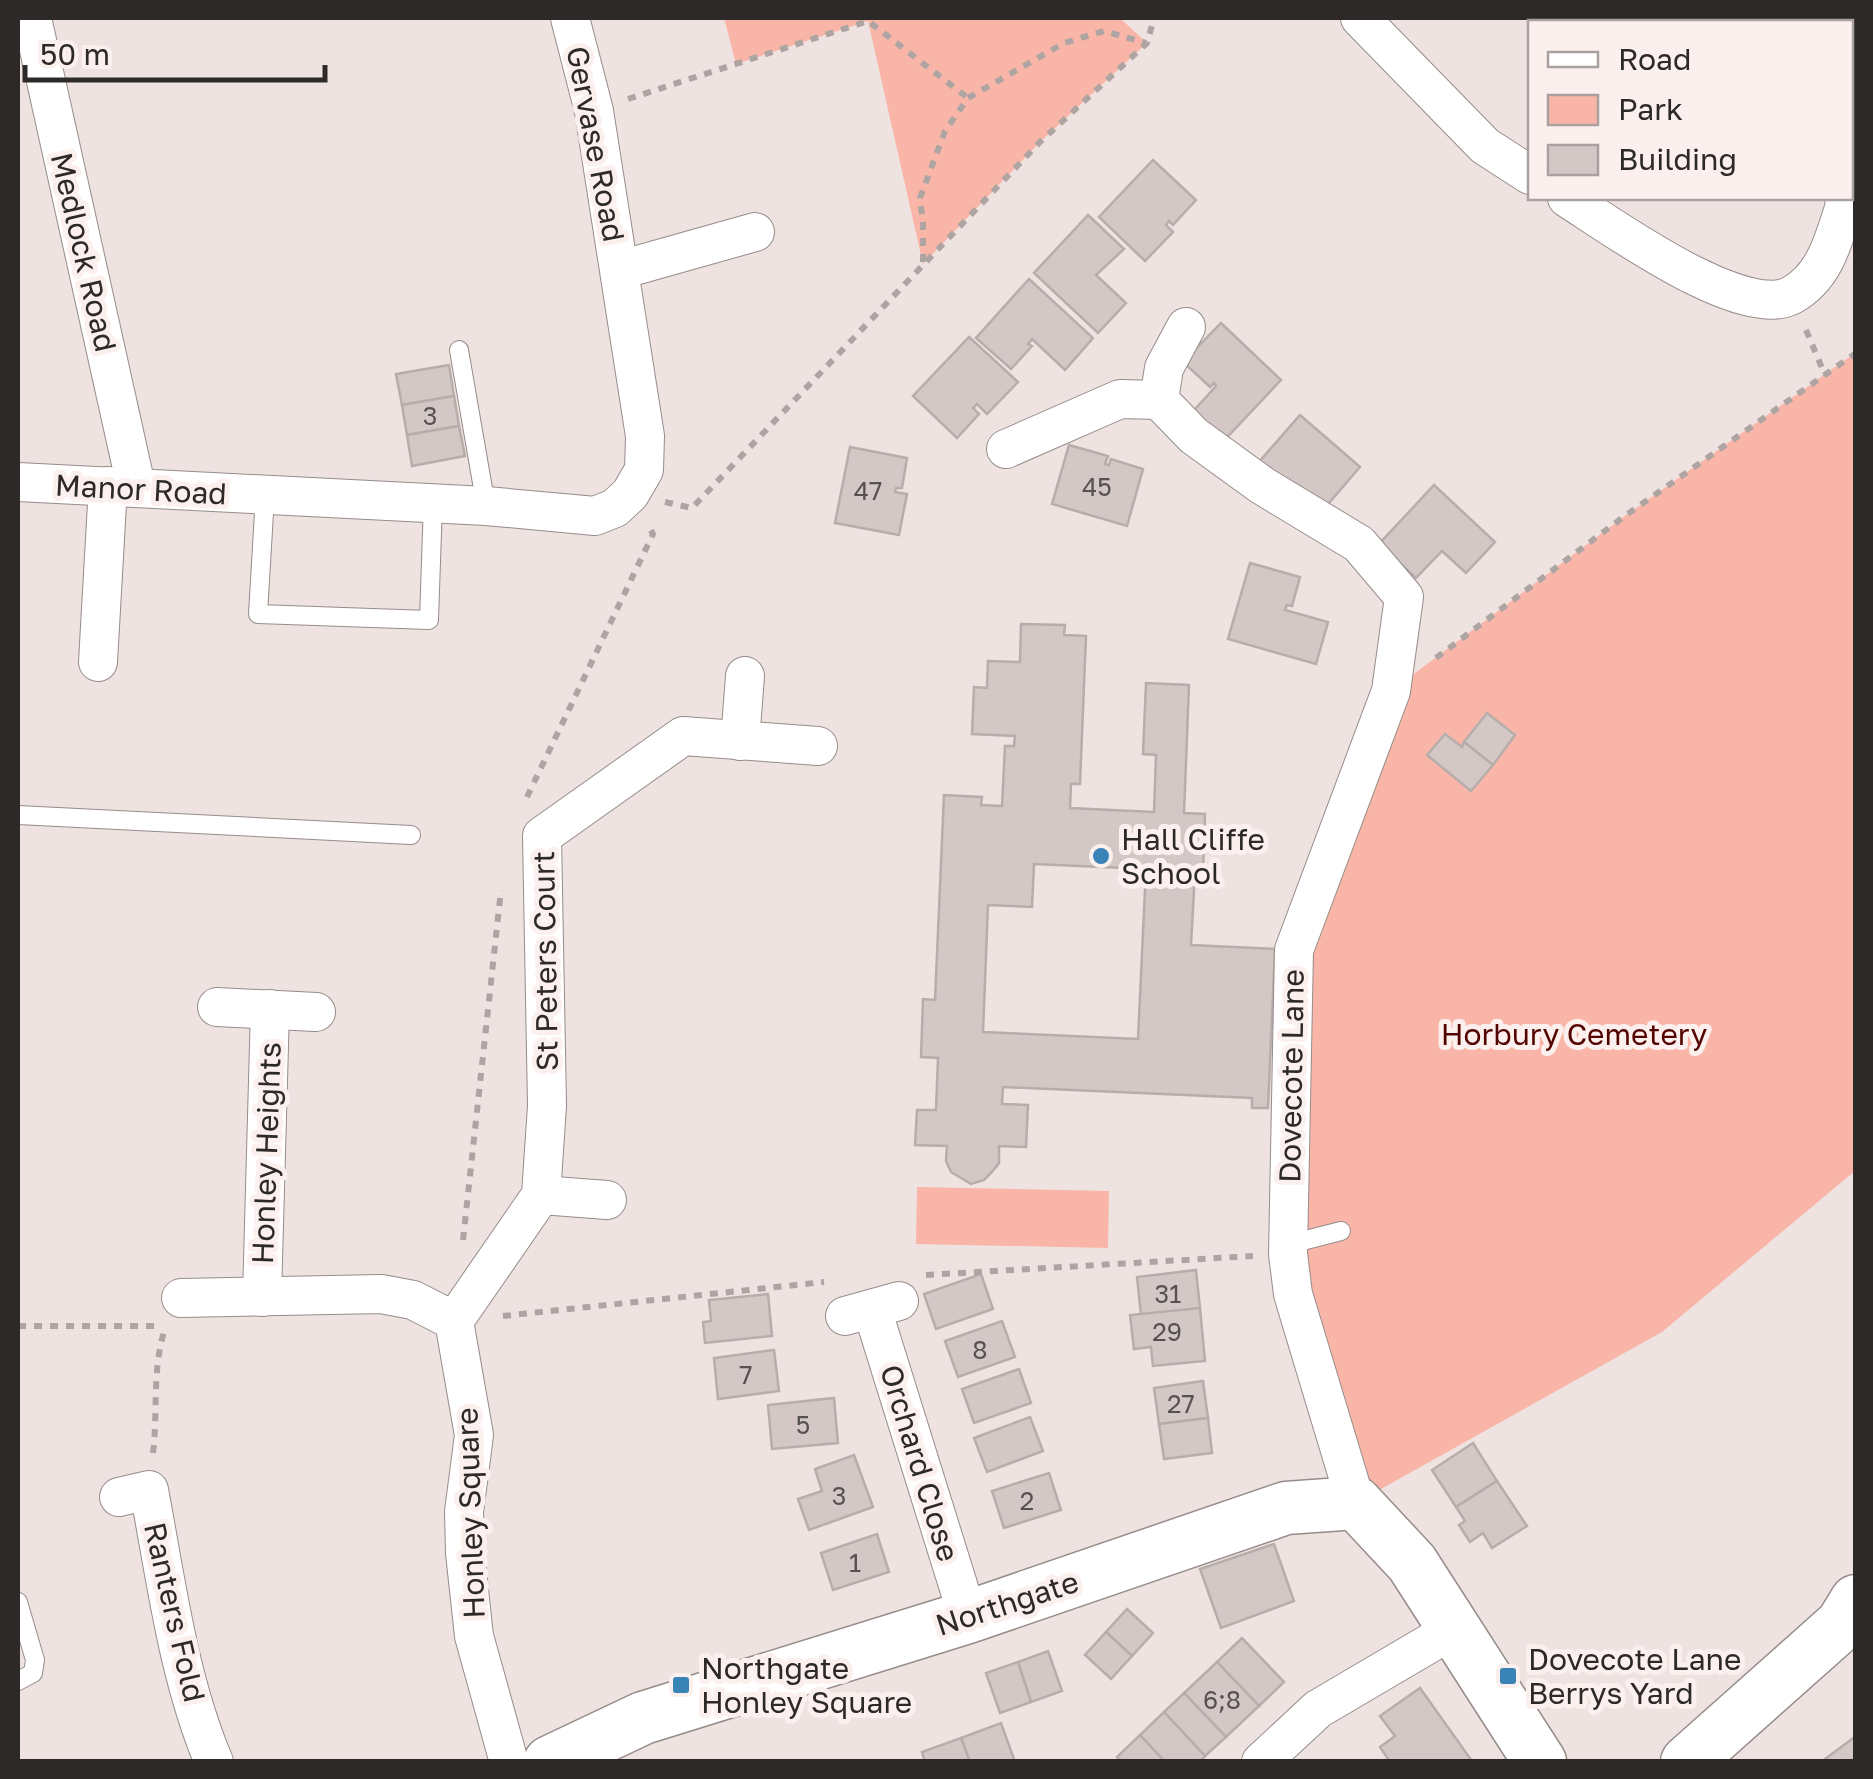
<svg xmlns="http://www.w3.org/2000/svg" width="1873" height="1779" font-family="'Golos Text',sans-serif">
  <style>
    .green { fill: #f9b6a8 }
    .building { fill: #d3c8c6; stroke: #b7adaa; stroke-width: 2.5; fill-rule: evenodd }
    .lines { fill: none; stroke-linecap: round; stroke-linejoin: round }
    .lane-casing { stroke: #968c89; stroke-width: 20 }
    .street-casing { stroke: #968c89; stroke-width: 40 }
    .secondary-casing { stroke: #968c89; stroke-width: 55 }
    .path { stroke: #aea5a3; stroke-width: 6; stroke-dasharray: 8 8; stroke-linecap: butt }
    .lane { stroke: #fff; stroke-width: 18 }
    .street { stroke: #fff; stroke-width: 38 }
    .secondary { stroke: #fff; stroke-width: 52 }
    .poi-dot { fill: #3983b7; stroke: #fbf0ee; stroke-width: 4 }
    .labels { text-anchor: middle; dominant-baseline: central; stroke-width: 10; stroke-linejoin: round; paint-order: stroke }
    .number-label { font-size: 25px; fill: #575150 }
    .street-label { font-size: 30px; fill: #2e2929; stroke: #fbf0ee }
    .poi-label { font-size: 30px; fill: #2e2929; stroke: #fbf0ee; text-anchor: start }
    .park-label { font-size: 30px; fill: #540400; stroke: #fbf0ee }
  </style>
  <rect width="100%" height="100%" fill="#eee3e1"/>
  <!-- green -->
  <g class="green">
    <path d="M724,18H1120L1147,43L1040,142L923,264L868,21L736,64Z"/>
    <path d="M1855,353V1171L1662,1332L1356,1503L1293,1294L1294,950L1391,691L1622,518Z"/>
    <path d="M917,1187L1109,1191L1108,1248L916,1244Z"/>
  </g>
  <!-- building -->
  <g class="building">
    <path d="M1153,160L1196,200L1173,225L1169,221L1166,225L1173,232L1145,261L1099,217Z"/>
    <path d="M1088,215L1124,249L1096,275L1126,303L1098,333L1034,273Z"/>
    <path d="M1029,279L1093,338L1065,370L1032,339L1028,344L1032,346L1011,369L976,338Z"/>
    <path d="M1221,323L1281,380L1217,448L1186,419L1216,386L1214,383L1210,387L1183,362Z"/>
    <path d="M969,337L1018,382L987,414L977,404L973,408L979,414L957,438L913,396Z"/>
    <path d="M449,365L454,396L402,405L396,374Z"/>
    <path d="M454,396L459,426L407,435L402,405Z"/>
    <path d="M1300,415L1360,467L1322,511L1258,463Z"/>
    <path d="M459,426L465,456L412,466L407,435Z"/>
    <path d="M1069,445L1108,456L1105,464L1109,465L1111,459L1143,469L1127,526L1052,504Z"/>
    <path d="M850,447L907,458L902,488H896L895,492L907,494L899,535L835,523Z"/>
    <path d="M1434,485L1495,542L1466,573L1442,551L1416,578L1379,544Z"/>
    <path d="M1250,563L1300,577L1292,606L1287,605L1285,610L1328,622L1316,664L1228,639Z"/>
    <path d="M1021,624L1065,625L1064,635L1086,636L1080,784H1071L1070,808L1154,812L1156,755L1143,754L1146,683L1189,685L1184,813L1205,814L1203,871H1195L1191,945L1275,949L1268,1108H1252V1098L1003,1087L1002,1104L1028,1105L1026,1147L999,1146V1163L992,1172L984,1180L971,1184L951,1172L946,1161L947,1146L915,1145L917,1110H936L938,1058L921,1057L923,999L935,1000L944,795L982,797L981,805L1002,806L1005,746H1014L1015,736L972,734L974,687L987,688L988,661L1020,662ZM1034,864L1146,869L1138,1039L983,1032L988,905L1032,907Z"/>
    <path d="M1487,713L1515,735L1493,765L1464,742Z"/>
    <path d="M1445,734L1462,747L1464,742L1493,765L1471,791L1427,755Z"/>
    <path d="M1196,1270L1200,1308L1141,1315L1137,1277Z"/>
    <path d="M981,1274L993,1309L936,1329L924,1294Z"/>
    <path d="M768,1294L772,1336L705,1343L703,1322L711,1321L709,1300Z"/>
    <path d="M1200,1308L1205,1361L1153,1366L1151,1347L1134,1349L1130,1315Z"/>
    <path d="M1002,1321L1015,1357L958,1377L945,1341Z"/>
    <path d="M774,1350L779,1391L718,1399L714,1358Z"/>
    <path d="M1019,1369L1031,1403L974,1423L962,1389Z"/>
    <path d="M1203,1381L1208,1418L1159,1424L1154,1388Z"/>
    <path d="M834,1398L838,1443L772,1449L768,1405Z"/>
    <path d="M1030,1417L1043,1451L987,1472L974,1438Z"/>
    <path d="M1208,1418L1212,1453L1164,1459L1159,1424Z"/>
    <path d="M1473,1443L1497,1481L1456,1507L1432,1470Z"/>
    <path d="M854,1455L873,1507L809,1530L798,1499L822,1491L815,1469Z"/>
    <path d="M1049,1473L1061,1510L1004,1528L992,1491Z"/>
    <path d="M1497,1481L1527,1526L1492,1548L1483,1533L1470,1542L1459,1525L1465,1521L1456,1507Z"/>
    <path d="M877,1534L889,1572L833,1590L821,1553Z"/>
    <path d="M1274,1544L1294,1601L1221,1628L1200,1569Z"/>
    <path d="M1127,1609L1153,1633L1132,1656L1106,1632Z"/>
    <path d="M1106,1632L1132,1656L1111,1679L1085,1655Z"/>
    <path d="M1242,1638L1284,1682L1259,1706L1217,1662Z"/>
    <path d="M1048,1651L1062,1691L1031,1702L1018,1662Z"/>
    <path d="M1018,1662L1031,1702L1000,1713L986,1673Z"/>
    <path d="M1217,1662L1259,1706L1226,1737L1184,1693Z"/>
    <path d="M1420,1688L1472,1761L1471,1762H1390L1380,1747L1395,1736L1380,1716Z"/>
    <path d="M1184,1693L1226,1737L1205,1756L1164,1712Z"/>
    <path d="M1164,1712L1205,1756L1200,1762H1165L1140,1735Z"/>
    <path d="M1001,1723L1015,1762H970L961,1738Z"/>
    <path d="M1140,1735L1165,1762H1122L1117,1757Z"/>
    <path d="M1856,1736V1762H1821Z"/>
    <path d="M961,1738L970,1762H925L922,1752Z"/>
  </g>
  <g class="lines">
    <!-- lane casing -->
    <g class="lane-casing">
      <g id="lane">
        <path d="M459,350L486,506"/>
        <path d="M265,496L258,614L429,620L433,503"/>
        <path d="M18,815L411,835"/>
        <path d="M1291,1251L1302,1241L1341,1231"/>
        <path d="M18,1602L35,1660L33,1673L18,1681"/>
      </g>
    </g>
    <!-- street casing -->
    <g class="street-casing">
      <g id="street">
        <path d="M32,18L136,486"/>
        <path d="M1360,18L1485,146L1530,175"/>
        <path d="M1737,18L1740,22"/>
        <path d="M1567,198C1610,225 1743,322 1792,295C1826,276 1834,238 1845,205L1844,198"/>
        <path d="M620,270L755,232"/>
        <path d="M1159,400L1164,368L1186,327"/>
        <path d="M1006,449L1120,399L1159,400L1194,436L1263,486L1359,544L1404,597L1391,691L1294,950L1288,1254L1293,1294L1356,1503"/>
        <path d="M18,482L486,506L595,516L615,508L630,494L644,470L645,436L594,111L570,18"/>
        <path d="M98,662L108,486"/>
        <path d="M740,741L745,676"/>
        <path d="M217,1007L316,1012"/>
        <path d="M541,1195L607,1200"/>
        <path d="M262,1297L270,1009"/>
        <path d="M181,1298L381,1294L413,1300L454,1321"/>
        <path d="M872,1309L968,1617"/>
        <path d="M845,1316L899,1301"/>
        <path d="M454,1321L541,1195L547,1106L542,836L683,736L818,746"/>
        <path d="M454,1321L474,1435L464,1512L465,1553L474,1636L509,1762"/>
        <path d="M119,1497L149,1490C166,1580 178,1677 214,1762"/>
        <path d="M1261,1762L1318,1709L1454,1629"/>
      </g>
    </g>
    <!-- secondary casing -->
    <g class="secondary-casing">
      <g id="secondary">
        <path d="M550,1762L643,1718L968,1617L1286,1508L1356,1503L1412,1563L1540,1762"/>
        <path d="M1687,1762L1842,1624L1856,1601"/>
      </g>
    </g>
    <!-- path -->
    <g class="path">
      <path d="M628,99L868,21L968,98"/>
      <path d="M923,262V223L920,198L945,131L968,98L1064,43L1104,31L1146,43"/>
      <path d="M1806,330L1825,375"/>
      <path d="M665,502L692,508L1040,142L1147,43L1154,18"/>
      <path d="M1436,658L1622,518L1856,353"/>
      <path d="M527,797L653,534L648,525"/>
      <path d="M463,1240L501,890"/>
      <path d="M926,1275L1253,1256"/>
      <path d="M503,1316L824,1282"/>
      <path d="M18,1326H156"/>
      <path d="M153,1453C158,1412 152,1372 164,1332"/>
    </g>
    <!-- lane -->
    <use href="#lane" class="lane"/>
    <!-- street -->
    <use href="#street" class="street"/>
    <!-- secondary -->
    <use href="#secondary" class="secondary"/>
  </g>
  <!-- markers -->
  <g class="poi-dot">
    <circle cx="1101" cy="856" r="10"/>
    <rect x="1498" y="1666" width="20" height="20" rx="5"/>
    <rect x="671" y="1675" width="20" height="20" rx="5"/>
  </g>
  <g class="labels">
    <!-- number labels -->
    <g class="number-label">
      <text x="430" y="415">3</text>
      <text x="1097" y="486">45</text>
      <text x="868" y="490">47</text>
      <text x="1168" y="1293">31</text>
      <text x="1167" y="1331">29</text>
      <text x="980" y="1349">8</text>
      <text x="746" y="1374">7</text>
      <text x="1181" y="1403">27</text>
      <text x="803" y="1424">5</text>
      <text x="839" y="1495">3</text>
      <text x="1027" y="1500">2</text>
      <text x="855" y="1562">1</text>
      <text x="1222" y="1699">6;8</text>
    </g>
    <!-- street labels -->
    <g class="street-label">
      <text transform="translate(596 144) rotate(79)">Gervase Road</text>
      <text transform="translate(84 252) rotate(77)">Medlock Road</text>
      <text transform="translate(141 489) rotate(3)">Manor Road</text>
      <text transform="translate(545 961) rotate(-91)">St Peters Court</text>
      <text transform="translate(1291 1076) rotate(-89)">Dovecote Lane</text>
      <text transform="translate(266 1153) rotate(-88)">Honley Heights</text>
      <text transform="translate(920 1463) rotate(73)">Orchard Close</text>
      <text transform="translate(470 1513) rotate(-92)">Honley Square</text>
      <text transform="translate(1007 1603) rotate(-18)">Northgate</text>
      <text transform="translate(175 1612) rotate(77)">Ranters Fold</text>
    </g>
    <!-- poi labels -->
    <g class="poi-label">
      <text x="1121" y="839">Hall Cliffe<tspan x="1121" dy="34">School</tspan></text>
      <text x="1528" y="1659">Dovecote Lane<tspan x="1528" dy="34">Berrys Yard</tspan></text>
      <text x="701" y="1668">Northgate<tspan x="701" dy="34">Honley Square</tspan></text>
    </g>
    <!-- park labels -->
    <g class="park-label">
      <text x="1574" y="1034">Horbury Cemetery</text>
    </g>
  </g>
  <!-- border -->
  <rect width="1873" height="1779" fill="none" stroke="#2e2929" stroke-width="40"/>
  <!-- legend -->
  <rect x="1528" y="20" width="325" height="180" fill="#fbf0ee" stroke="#a9a09f" stroke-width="2.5"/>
  <rect x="1548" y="52" width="50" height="15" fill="#ffffff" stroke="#a9a09f" stroke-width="2.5"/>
  <text x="1618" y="70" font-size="30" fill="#2e2929">Road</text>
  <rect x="1548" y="95" width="50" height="30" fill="#f9b6a8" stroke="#a9a09f" stroke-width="2.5"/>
  <text x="1618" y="120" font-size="30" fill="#2e2929">Park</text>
  <rect x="1548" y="145" width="50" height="30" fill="#d3c8c6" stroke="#a9a09f" stroke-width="2.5"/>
  <text x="1618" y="170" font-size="30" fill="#2e2929">Building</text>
  <!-- scale -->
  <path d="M25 65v15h300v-15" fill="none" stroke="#2e2929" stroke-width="5"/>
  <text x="40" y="65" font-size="30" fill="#2e2929" stroke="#fbf0ee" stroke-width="8" paint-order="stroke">50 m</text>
</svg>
